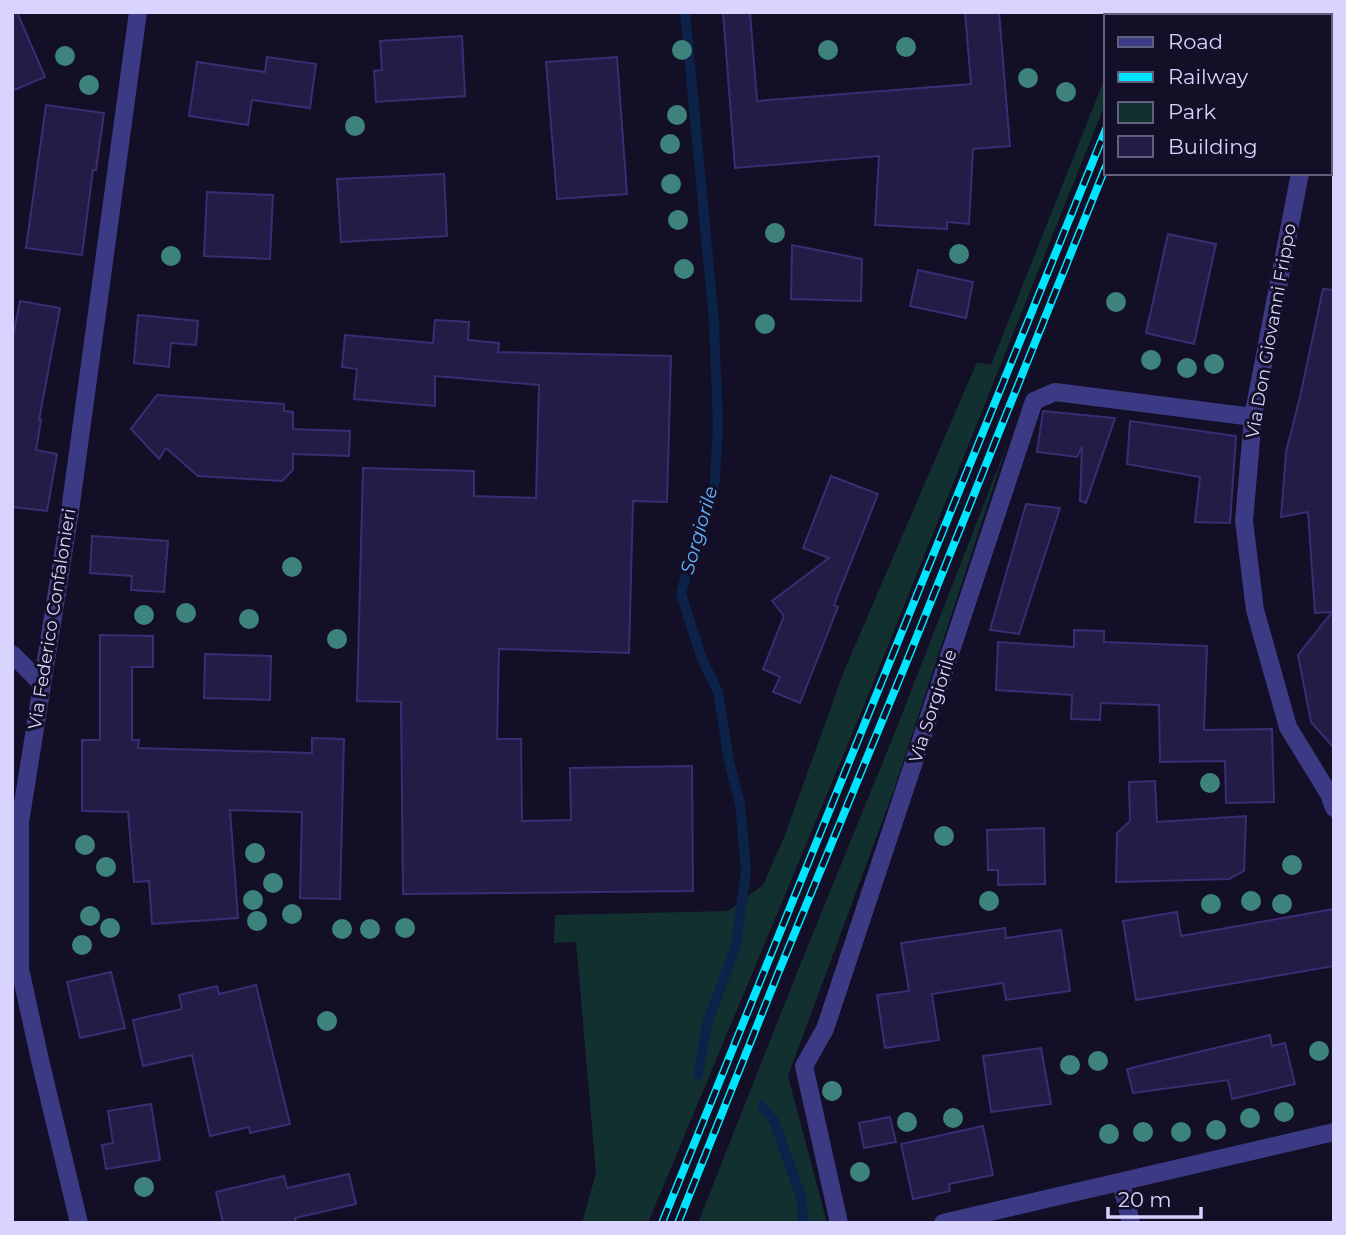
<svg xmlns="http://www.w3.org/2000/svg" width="1346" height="1235" font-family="Montserrat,sans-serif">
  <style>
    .green { fill: #12302f }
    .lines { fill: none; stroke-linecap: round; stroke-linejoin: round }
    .stream { stroke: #0c2248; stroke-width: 10 }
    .building { fill: #241b47; stroke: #3b2d73; stroke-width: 2 }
    .minor { stroke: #3d3a85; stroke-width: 18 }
    .rail-casing { stroke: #00e5ff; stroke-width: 8 }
    .rail { stroke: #130f26; stroke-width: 5; stroke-dasharray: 16; stroke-linecap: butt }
    .tree { fill: #3d827b }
    .labels { text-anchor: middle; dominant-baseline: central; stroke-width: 6; stroke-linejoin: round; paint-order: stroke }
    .street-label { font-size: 18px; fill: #d9d4ff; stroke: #130f26 }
    .water-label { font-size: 19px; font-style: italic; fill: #62b6ff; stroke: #130f26 }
  </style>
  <rect width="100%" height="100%" fill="#130f26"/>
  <!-- green -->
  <g class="green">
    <path d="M1106,75V102L863,708L648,1223H582L596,1173L576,942L554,943L555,915L728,911L763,885L785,835L844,671L977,362L991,365Z"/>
    <path d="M1008,442L894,790L788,1076L827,1223H698L798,970L897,727Z"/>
  </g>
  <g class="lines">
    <!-- stream -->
    <g class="stream">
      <path d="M685,12L714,322L718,424L715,481L692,553L681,594L702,659L718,692L729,761L740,804L746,871L736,945L707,1024L698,1075"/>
      <path d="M762,1106L775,1123L802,1200L803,1223"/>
    </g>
  </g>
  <!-- building -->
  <g class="building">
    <path d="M12,12H17L45,77L12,91Z"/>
    <path d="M723,12H750L757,101L971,84L965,12H999L1010,146L973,149L969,224L947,222V229L875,225L879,156L735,168Z"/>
    <path d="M462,36L465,96L376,102L374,71L382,70L380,41Z"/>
    <path d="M267,57L316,64L310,108L252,100L248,125L189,116L197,62L265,72Z"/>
    <path d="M617,57L627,194L557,199L546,62Z"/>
    <path d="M46,105L104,113L96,170H93L82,255L26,248Z"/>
    <path d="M444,174L447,236L341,242L337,179Z"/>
    <path d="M207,192L273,195L270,259L204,256Z"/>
    <path d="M1168,234L1216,244L1194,344L1146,333Z"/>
    <path d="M792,245L862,259L861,301L791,299Z"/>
    <path d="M918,270L973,282L966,318L910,306Z"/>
    <path d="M1323,289L1334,290V748L1311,722L1298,655L1332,612L1315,613L1308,512L1281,517L1286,452L1300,397Z"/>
    <path d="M20,301L60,308L39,420H41L36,450L57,454L47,511L12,507V341Z"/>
    <path d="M138,315L198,321L196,345L171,343L169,367L134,363Z"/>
    <path d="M435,320L469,322L468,340L499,343L498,352L671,356L667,502L633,501L629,653L499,649L497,739H521L522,821L571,820L570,768L692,766L693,891L403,894L401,702L357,701L363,468L474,471V496L536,498L539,385L435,376V406L354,399L357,369L342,367L345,335L433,343Z"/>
    <path d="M157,395L284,404V411L293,412V429L350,431L349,456L293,454V470L282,481L198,476L166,448L159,459L131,429Z"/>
    <path d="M1043,411L1115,418L1086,503L1080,501L1082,447L1077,457L1037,452Z"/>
    <path d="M1130,421L1236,436L1230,523L1195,522L1200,477L1127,464Z"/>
    <path d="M831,476L878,494L834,605L838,607L800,703L773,692L780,677L763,669L784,616L772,601L829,558L803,548Z"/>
    <path d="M1026,504L1060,508L1019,634L990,630Z"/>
    <path d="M92,536L168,541L164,592L131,590L132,576L90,573Z"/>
    <path d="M1074,630L1104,631V642L1207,646L1204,730L1272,729L1274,802L1226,803L1225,761L1160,762L1159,705L1101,703L1100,720L1071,719L1072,695L996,690L998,642L1074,647Z"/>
    <path d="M100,635L153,636V667H132V740H139L138,748L312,753V738L344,739L340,899L300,898L302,812L230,810L238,918L152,924L149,881L134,882L128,812L82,811V740H100Z"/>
    <path d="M205,654L271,656L270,700L204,698Z"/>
    <path d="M1155,781L1157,822L1246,816L1244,871L1229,879L1116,882L1117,833L1130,821L1129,782Z"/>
    <path d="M1044,828L1045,884L998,885V870H988L987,830Z"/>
    <path d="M1334,909V966L1136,1000L1123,921L1177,912L1181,936Z"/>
    <path d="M1005,928L1006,938L1061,930L1070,991L1006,1000L1003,983L932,994L939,1040L885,1048L877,995L909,991L901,943Z"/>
    <path d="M111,972L125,1028L80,1038L67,982Z"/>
    <path d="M256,985L290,1124L250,1133L249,1127L210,1136L192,1055L143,1066L133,1020L182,1009L179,995L217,986L219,994Z"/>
    <path d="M1270,1035L1272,1046L1285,1043L1295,1084L1232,1099L1228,1080L1133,1093L1127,1069Z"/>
    <path d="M1041,1048L1051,1104L991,1112L983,1056Z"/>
    <path d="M151,1104L160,1160L106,1169L102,1145L113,1143L108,1111Z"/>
    <path d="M890,1117L896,1142L864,1148L859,1123Z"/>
    <path d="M983,1126L993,1175L949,1184L950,1191L913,1199L901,1144Z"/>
    <path d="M349,1174L356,1204L295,1218L296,1223H223L216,1192L284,1176L287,1188Z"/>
  </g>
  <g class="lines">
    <!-- minor -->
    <g class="minor">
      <path d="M1300,173L1253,417L1244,521L1255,610L1288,727L1329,794L1334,808"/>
      <path d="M12,654L42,684"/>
      <path d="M1121,1182L1131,1223"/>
      <path d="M79,1223L40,1060L20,969V822L70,511L138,12"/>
      <path d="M839,1223L804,1066L825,1029L1034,401L1055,392L1253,417"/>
      <path d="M943,1223L1334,1132"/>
    </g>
    <!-- rail casing -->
    <g class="rail-casing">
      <g id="rail">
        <path d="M1152,16L1154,12"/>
        <path d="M1167,16L1168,12"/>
        <path d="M662,1223L1106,129"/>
        <path d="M678,1223L779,971L911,651L1106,166"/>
      </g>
    </g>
    <!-- rail -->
    <use href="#rail" class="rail"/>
  </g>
  <!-- trees -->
  <g class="tree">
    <circle cx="906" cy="47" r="10"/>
    <circle cx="682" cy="50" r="10"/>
    <circle cx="828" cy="50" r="10"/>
    <circle cx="65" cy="56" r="10"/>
    <circle cx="1028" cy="78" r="10"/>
    <circle cx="89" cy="85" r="10"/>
    <circle cx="1066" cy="92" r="10"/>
    <circle cx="677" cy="115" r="10"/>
    <circle cx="355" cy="126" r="10"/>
    <circle cx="670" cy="144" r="10"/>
    <circle cx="671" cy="184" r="10"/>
    <circle cx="678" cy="220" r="10"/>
    <circle cx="775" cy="233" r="10"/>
    <circle cx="959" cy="254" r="10"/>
    <circle cx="171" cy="256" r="10"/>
    <circle cx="684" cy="269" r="10"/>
    <circle cx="1116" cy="302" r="10"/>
    <circle cx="765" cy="324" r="10"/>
    <circle cx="1151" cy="360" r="10"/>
    <circle cx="1214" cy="364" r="10"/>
    <circle cx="1187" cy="368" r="10"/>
    <circle cx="292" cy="567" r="10"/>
    <circle cx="186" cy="613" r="10"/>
    <circle cx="144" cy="615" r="10"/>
    <circle cx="249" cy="619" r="10"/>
    <circle cx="337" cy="639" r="10"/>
    <circle cx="1210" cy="783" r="10"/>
    <circle cx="944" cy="836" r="10"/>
    <circle cx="85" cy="845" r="10"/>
    <circle cx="255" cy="853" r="10"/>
    <circle cx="1292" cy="865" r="10"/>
    <circle cx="106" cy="867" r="10"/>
    <circle cx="273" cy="883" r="10"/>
    <circle cx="253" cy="900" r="10"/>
    <circle cx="989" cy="901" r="10"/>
    <circle cx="1251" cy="901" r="10"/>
    <circle cx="1211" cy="904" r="10"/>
    <circle cx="1282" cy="904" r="10"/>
    <circle cx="292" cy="914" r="10"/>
    <circle cx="90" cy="916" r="10"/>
    <circle cx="257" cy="921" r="10"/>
    <circle cx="110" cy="928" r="10"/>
    <circle cx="405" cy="928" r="10"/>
    <circle cx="342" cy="929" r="10"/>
    <circle cx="370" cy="929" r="10"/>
    <circle cx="82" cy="945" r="10"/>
    <circle cx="327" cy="1021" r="10"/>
    <circle cx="1319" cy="1051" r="10"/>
    <circle cx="1098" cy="1061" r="10"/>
    <circle cx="1070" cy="1065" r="10"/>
    <circle cx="832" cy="1091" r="10"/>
    <circle cx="1284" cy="1112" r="10"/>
    <circle cx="953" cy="1118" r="10"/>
    <circle cx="1250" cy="1118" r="10"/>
    <circle cx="907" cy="1122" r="10"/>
    <circle cx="1216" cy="1130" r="10"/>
    <circle cx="1143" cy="1132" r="10"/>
    <circle cx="1181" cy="1132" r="10"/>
    <circle cx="1109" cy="1134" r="10"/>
    <circle cx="860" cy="1172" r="10"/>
    <circle cx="144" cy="1187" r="10"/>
  </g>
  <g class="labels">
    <!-- street labels -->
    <g class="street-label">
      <text transform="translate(1271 331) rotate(-80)">Via Don Giovanni Frippo</text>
      <text transform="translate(52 619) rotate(-81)">Via Federico Confalonieri</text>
      <text transform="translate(933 706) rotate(-72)">Via Sorgiorile</text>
    </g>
    <!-- water labels -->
    <g class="water-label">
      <text transform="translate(699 530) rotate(-74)">Sorgiorile</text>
    </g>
  </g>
  <!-- border -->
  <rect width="1346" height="1235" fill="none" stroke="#d9d4ff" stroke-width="28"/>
  <!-- legend -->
  <rect x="1104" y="14" width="228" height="161" fill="#130f26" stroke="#625e7d" stroke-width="2"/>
  <rect x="1118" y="37" width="35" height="10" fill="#3d3a85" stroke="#625e7d" stroke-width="2"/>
  <text x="1168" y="49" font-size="21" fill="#d9d4ff">Road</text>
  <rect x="1118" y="72" width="35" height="10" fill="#00e5ff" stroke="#625e7d" stroke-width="2"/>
  <text x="1168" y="84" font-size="21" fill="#d9d4ff">Railway</text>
  <rect x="1118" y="102" width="35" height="21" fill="#12302f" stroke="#625e7d" stroke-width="2"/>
  <text x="1168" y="119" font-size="21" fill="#d9d4ff">Park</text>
  <rect x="1118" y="136" width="35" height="21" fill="#241b47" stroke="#625e7d" stroke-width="2"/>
  <text x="1168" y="154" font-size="21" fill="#d9d4ff">Building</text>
  <!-- scale -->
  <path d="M1108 1207v10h93v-10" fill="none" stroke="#d9d4ff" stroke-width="3.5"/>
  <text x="1118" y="1207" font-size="21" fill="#d9d4ff" stroke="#130f26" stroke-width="5" paint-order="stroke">20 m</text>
</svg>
